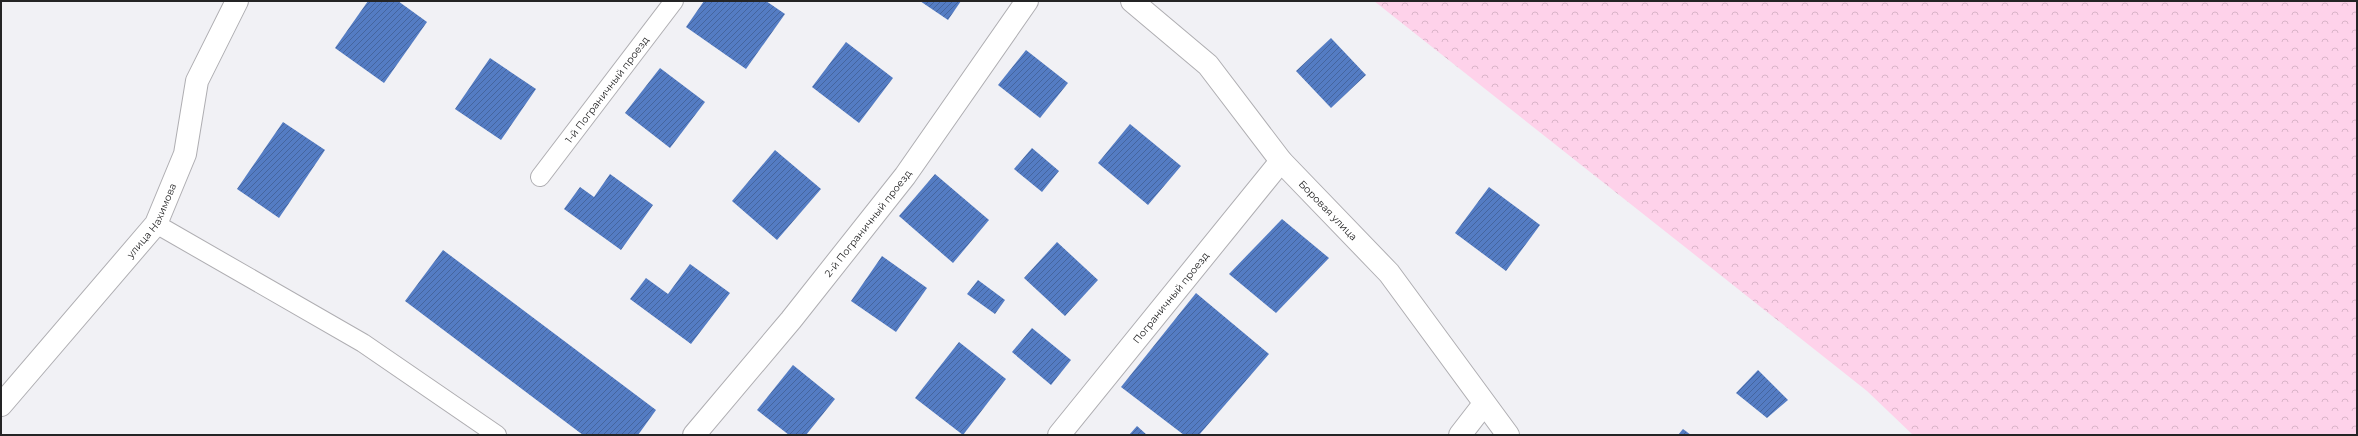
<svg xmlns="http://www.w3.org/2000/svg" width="2358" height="436" font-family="Montserrat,sans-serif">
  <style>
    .forest { fill: url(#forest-crowns) }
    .building { fill: url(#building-hatch) }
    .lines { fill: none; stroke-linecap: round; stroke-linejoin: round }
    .service-casing { stroke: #afaeb2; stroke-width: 20 }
    .minor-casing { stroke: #afaeb2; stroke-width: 24 }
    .service { stroke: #fff; stroke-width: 18 }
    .minor { stroke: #fff; stroke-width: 22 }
    .labels { text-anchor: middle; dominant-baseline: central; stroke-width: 3.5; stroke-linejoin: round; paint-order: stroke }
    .street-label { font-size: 10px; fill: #242425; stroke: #fff }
  </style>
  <defs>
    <pattern id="forest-crowns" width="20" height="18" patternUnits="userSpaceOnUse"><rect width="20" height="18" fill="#fed2ea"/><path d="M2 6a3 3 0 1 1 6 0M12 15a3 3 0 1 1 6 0" fill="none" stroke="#dab4c9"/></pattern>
    <pattern id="building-hatch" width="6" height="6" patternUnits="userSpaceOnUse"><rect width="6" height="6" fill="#547cc3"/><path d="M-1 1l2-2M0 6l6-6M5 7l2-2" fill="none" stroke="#45659e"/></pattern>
  </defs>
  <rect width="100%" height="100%" fill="#f1f1f5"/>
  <!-- forest -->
  <path class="forest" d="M1374,1H2357V435H1913L1867,391Z"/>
  <!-- building -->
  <g class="building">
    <path d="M368,1H398L427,22L384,83L335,48Z"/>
    <path d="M704,1H766L785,14L746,69L686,27Z"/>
    <path d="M920,1H961L948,20Z"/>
    <path d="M1331,38L1366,75L1331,108L1296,71Z"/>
    <path d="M846,42L893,78L859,123L812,87Z"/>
    <path d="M1026,50L1068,83L1040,118L998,85Z"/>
    <path d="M490,58L536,89L501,140L455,109Z"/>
    <path d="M660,68L705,102L670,148L625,113Z"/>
    <path d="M283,122L325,150L279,218L237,189Z"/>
    <path d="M1130,124L1181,166L1148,205L1098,163Z"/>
    <path d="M1032,148L1059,171L1042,192L1014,169Z"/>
    <path d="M775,150L821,189L777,240L732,201Z"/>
    <path d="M610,174L653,205L621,250L564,209L580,187L594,197Z"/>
    <path d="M935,174L989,220L953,263L899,216Z"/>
    <path d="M1489,187L1540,225L1506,271L1455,233Z"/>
    <path d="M1282,219L1329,258L1276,313L1229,274Z"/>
    <path d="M1057,242L1098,280L1065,316L1024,278Z"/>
    <path d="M443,250L656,410L638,435H583L405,301Z"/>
    <path d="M882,256L927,288L896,332L851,301Z"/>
    <path d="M690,264L730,293L691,344L630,299L646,278L668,294Z"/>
    <path d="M978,280L1005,300L995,314L967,294Z"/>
    <path d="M1196,293L1269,354L1199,435H1184L1121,387Z"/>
    <path d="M1032,328L1071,360L1051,385L1012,352Z"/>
    <path d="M959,342L1006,379L963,435L915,398Z"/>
    <path d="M793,365L835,399L806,435H789L757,410Z"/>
    <path d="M1758,370L1788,400L1767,418L1736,393Z"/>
    <path d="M1137,426L1147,435H1129Z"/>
    <path d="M1683,429L1691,435H1678Z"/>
  </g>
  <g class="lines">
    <!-- service casing -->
    <g class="service-casing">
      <g id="service">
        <path id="s1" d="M540,177L674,1"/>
        <path d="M156,224L363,343L497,435"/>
      </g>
    </g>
    <!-- minor casing -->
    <g class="minor-casing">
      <g id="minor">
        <path id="s2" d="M1132,1L1208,65L1281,161L1389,273L1508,435"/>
        <path id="s3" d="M1,405L156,224L185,154L197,81L237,1"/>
        <path id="s4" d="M694,435L791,320L905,176L1027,1"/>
        <path id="s5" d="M1059,435L1281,161"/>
        <path d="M1460,435L1484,404"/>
      </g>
    </g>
    <!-- service -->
    <use href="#service" class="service"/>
    <!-- minor -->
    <use href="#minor" class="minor"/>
  </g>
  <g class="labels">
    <!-- street labels -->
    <g class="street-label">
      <text stroke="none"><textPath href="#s1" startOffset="110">1-й Пограничный проезд</textPath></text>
      <text stroke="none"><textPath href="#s2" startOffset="288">Боровая улица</textPath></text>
      <text stroke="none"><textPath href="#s3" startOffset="239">улица Нахимова</textPath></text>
      <text stroke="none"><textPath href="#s4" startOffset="274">2-й Пограничный проезд</textPath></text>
      <text stroke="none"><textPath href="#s5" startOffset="177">Пограничный проезд</textPath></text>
    </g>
  </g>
  <!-- border -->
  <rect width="2358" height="436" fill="none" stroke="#242425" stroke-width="4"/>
</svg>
